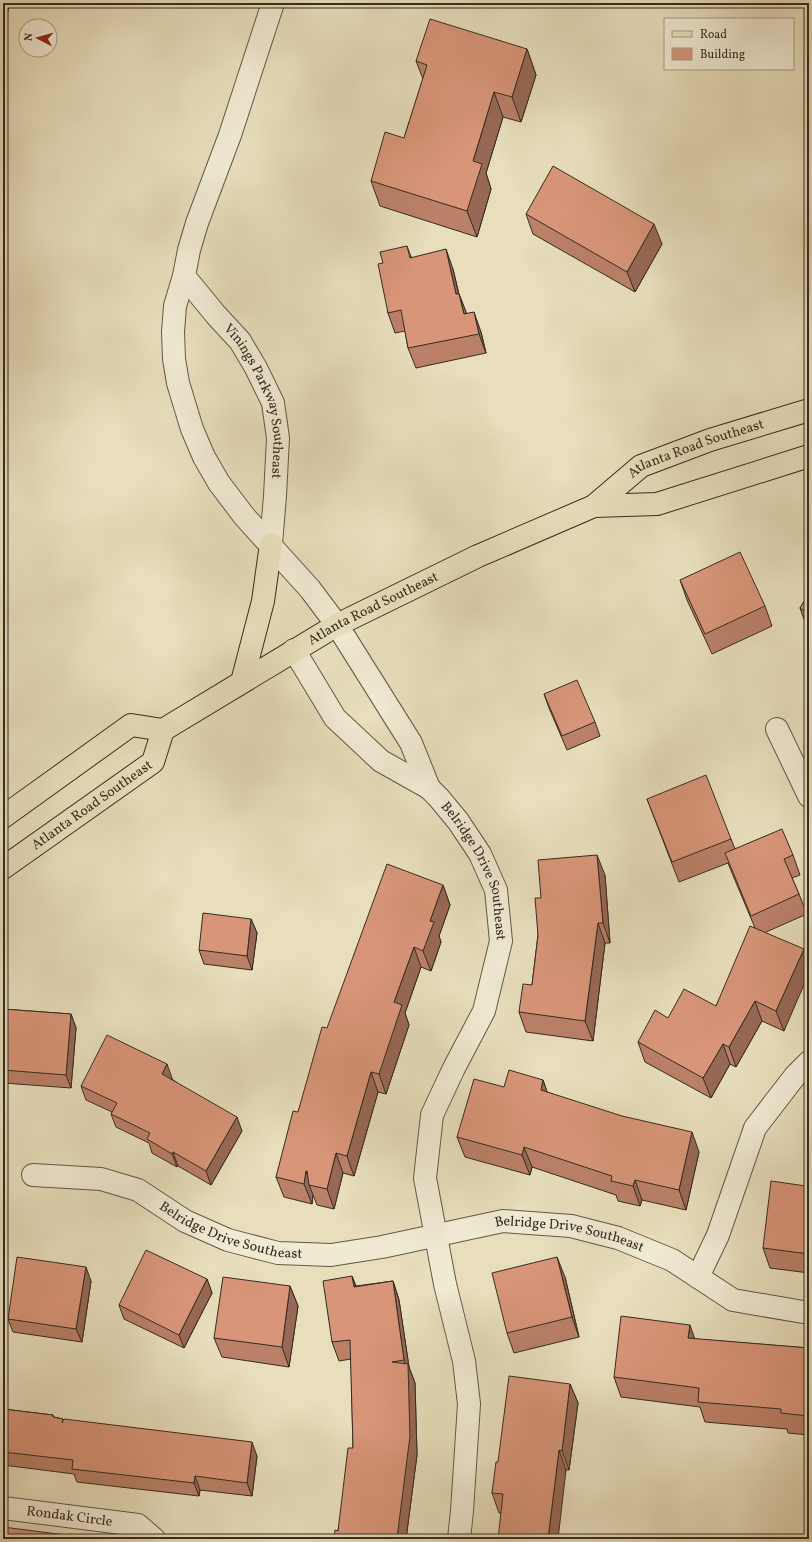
<svg xmlns="http://www.w3.org/2000/svg" width="812" height="1542" font-family="Vollkorn,serif">
  <style>
    .lines { fill: none; stroke-linecap: round; stroke-linejoin: round }
    .minor-casing { stroke: #615848; stroke-width: 24 }
    .major-casing { stroke: #342c21; stroke-width: 24 }
    .minor { stroke: #f0ead3; stroke-width: 22 }
    .major { stroke: #e8debc; stroke-width: 22 }
    .wall { fill: #ba8068; stroke: #342c21 }
    .shaded-wall { fill: #976855; stroke: #342c21 }
    .building { fill: #d89579; stroke: #342c21 }
    .labels { text-anchor: middle; dominant-baseline: central; stroke-width: 3; stroke-linejoin: round; paint-order: stroke }
    .street-label { font-size: 14px; fill: #342c21; stroke: #f0ead3 }
  </style>
  <rect width="100%" height="100%" fill="#e8debc"/>
  <filter id="stains"><feTurbulence type="fractalNoise" baseFrequency=".005" numOctaves="4"/><feColorMatrix values="0 0 0 0 .2 0 0 0 0 .09 0 0 0 0 .02 0 0 0 .5 -.17"/></filter>
  <radialGradient id="worn" r=".72"><stop offset=".6" stop-color="#630" stop-opacity="0"/><stop offset="1" stop-color="#630" stop-opacity=".3"/></radialGradient>
  <g class="lines">
    <!-- minor casing -->
    <g class="minor-casing">
      <g id="minor">
        <path d="M273,3L230,135L197,223L189,250L184,276L175,306L173,332L174,359L178,383L192,429L204,457L219,483L244,516L310,589L337,625L411,743L429,788"/>
        <path id="s1" d="M184,276L216,315L240,341L256,368L273,403L278,438L275,496L271,544"/>
        <path id="s2" d="M294,650L335,718L381,761L429,788L439,798L458,821L480,854L496,890L501,941L484,1011L454,1068L432,1115L425,1178L445,1284L464,1361L469,1404L462,1511L459,1539"/>
        <path d="M777,729L809,796"/>
        <path id="s3" d="M33,1175L101,1179L138,1190L185,1221L228,1240L278,1253L331,1255L382,1247L503,1221L571,1226L618,1238L672,1260L733,1300L809,1313"/>
        <path d="M698,1277L718,1235L755,1128L795,1076L809,1062"/>
        <path id="s4" d="M3,1508L138,1525L154,1539"/>
      </g>
    </g>
    <!-- major casing -->
    <g class="major-casing">
      <g id="major">
        <path d="M594,506L657,504L809,456"/>
        <path d="M242,682L263,601L271,544"/>
        <path d="M3,817L131,725L163,730"/>
        <path id="s5" d="M3,868L153,762L163,730L337,625L478,556L594,506L641,466L710,440L809,410"/>
      </g>
    </g>
    <!-- minor -->
    <use href="#minor" class="minor"/>
    <!-- major -->
    <use href="#major" class="major"/>
  </g>
  <!-- wall -->
  <g class="wall">
    <path d="M527,49L536,75L521,122L503,117L486,173L491,189L477,237L380,206L371,181L404,138L423,79L416,61Z"/>
    <path d="M526,214L662,244L635,292L533,234Z"/>
    <path d="M407,246L411,257L453,269L459,294L466,313L481,332L486,353L416,368L408,348L405,331L395,333L388,313L383,263Z"/>
    <path d="M680,580L765,606L772,626L712,654L687,600Z"/>
    <path d="M809,593V629L807,628L800,608Z"/>
    <path d="M544,694L595,722L600,736L567,750L549,708Z"/>
    <path d="M647,799L731,839L735,849L793,855L800,875L792,878L799,894L807,914L766,932L784,1031L762,1021L736,1067L730,1064L711,1098L645,1062L638,1042L668,1018L716,1006L755,928L732,873L728,863L679,882Z"/>
    <path d="M605,875L610,943H605L593,1041L526,1032L519,1012L532,985L538,935L541,898Z"/>
    <path d="M443,885L450,905L439,936L441,942L431,971L421,967L405,1013L409,1025L386,1094L378,1092L354,1176L343,1173L334,1209L317,1205L313,1195L312,1204L284,1197L276,1177L298,1112L327,1028Z"/>
    <path d="M251,919L257,933L252,970L204,964L199,950Z"/>
    <path d="M3,1009L71,1014L76,1028L71,1088L4,1083L3,1082Z"/>
    <path d="M172,1078V1079L242,1131L211,1185L178,1166L177,1167L152,1153L149,1143L116,1127L111,1114L112,1112L86,1100L81,1086Z"/>
    <path d="M543,1080L547,1092L699,1152L686,1210L642,1200L640,1206L618,1201L616,1195L532,1167L530,1175L465,1157L457,1137L504,1087Z"/>
    <path d="M809,1179V1273L770,1268L763,1248L806,1186Z"/>
    <path d="M352,1276L356,1286L393,1281L399,1300L409,1367L415,1383L417,1455L406,1539H334L338,1531L353,1448L351,1359L339,1361L332,1342Z"/>
    <path d="M565,1277L579,1337L514,1353L507,1333Z"/>
    <path d="M207,1279L212,1293L184,1348L124,1319L119,1305Z"/>
    <path d="M91,1281L82,1342L13,1332L8,1319Z"/>
    <path d="M290,1286L298,1306L289,1367L222,1357L214,1338Z"/>
    <path d="M695,1339L809,1348V1435L788,1433L787,1429L705,1422L700,1407L621,1397L614,1377Z"/>
    <path d="M570,1384L578,1403L569,1470H566L501,1513H499L492,1493L498,1462Z"/>
    <path d="M3,1409L53,1415L54,1417L63,1419L64,1420L257,1456L252,1496L200,1490L199,1496L77,1482L74,1474L3,1465Z"/>
  </g>
  <!-- shaded-wall -->
  <g class="shaded-wall">
    <path d="M3,3H10L5,23L3,18Z"/>
    <path d="M527,49L536,75L521,122L512,97Z"/>
    <path d="M494,92L503,117L486,173L491,189L477,237L467,211L473,161Z"/>
    <path d="M654,224L662,244L635,292L627,272Z"/>
    <path d="M446,249L453,269L463,314L456,294Z"/>
    <path d="M459,294L467,314H464Z"/>
    <path d="M474,312L481,332L486,353L479,334Z"/>
    <path d="M597,855L605,875L610,943L603,923Z"/>
    <path d="M443,885L450,905L439,936L441,942L431,971L423,951L430,921Z"/>
    <path d="M251,919L257,933L252,970L247,956Z"/>
    <path d="M598,923L605,943L593,1041L585,1021Z"/>
    <path d="M414,947L421,967L405,1013L409,1025L386,1094L379,1074L394,1002Z"/>
    <path d="M804,949L809,963V973L784,1031L776,1011Z"/>
    <path d="M755,1001L762,1021L736,1067L729,1047Z"/>
    <path d="M71,1014L76,1028L71,1088L66,1075Z"/>
    <path d="M723,1044L730,1064L711,1098L703,1078Z"/>
    <path d="M167,1064L172,1078L167,1088L162,1074Z"/>
    <path d="M371,1072L378,1092L354,1176L347,1156Z"/>
    <path d="M543,1080L550,1100L541,1090Z"/>
    <path d="M237,1117L242,1131L211,1185L206,1171Z"/>
    <path d="M692,1132L699,1152L686,1210L679,1190Z"/>
    <path d="M524,1147L532,1167L530,1175L522,1155Z"/>
    <path d="M173,1152L178,1166L177,1167L172,1154Z"/>
    <path d="M336,1153L343,1173L334,1209L327,1189Z"/>
    <path d="M306,1171L311,1185H309L313,1195L312,1204L304,1184Z"/>
    <path d="M635,1180L642,1200L640,1206L633,1186Z"/>
    <path d="M557,1257L565,1277L579,1337L572,1317Z"/>
    <path d="M86,1267L91,1281L82,1342L76,1329Z"/>
    <path d="M352,1276L359,1295L354,1287Z"/>
    <path d="M207,1279L212,1293L184,1348L179,1335Z"/>
    <path d="M393,1281L399,1300L409,1367L415,1383L417,1455L406,1539H398L397,1538L408,1372L404,1360Z"/>
    <path d="M290,1286L298,1306L289,1367L282,1347Z"/>
    <path d="M690,1325L697,1345L688,1338Z"/>
    <path d="M570,1384L578,1403L569,1470L562,1451Z"/>
    <path d="M252,1442L257,1456L252,1496L247,1483Z"/>
    <path d="M559,1450L566,1470L558,1539H548Z"/>
    <path d="M195,1476L200,1490L199,1496L194,1483Z"/>
  </g>
  <!-- building -->
  <g class="building">
    <path d="M430,19L527,49L512,97L494,92L473,161L482,164L467,211L371,181L385,132L404,138L427,65L416,61Z"/>
    <path d="M553,166L654,224L627,272L526,214Z"/>
    <path d="M407,246L410,258L446,249L456,294H459L464,314L474,312L479,334L408,348L401,310L388,313L378,264L383,263L380,252Z"/>
    <path d="M740,552L765,606L705,634L680,580Z"/>
    <path d="M809,593V614L800,608Z"/>
    <path d="M577,680L595,722L562,736L544,694Z"/>
    <path d="M706,775L731,839L672,862L647,799Z"/>
    <path d="M782,829L793,855L784,859L799,894L751,916L725,853Z"/>
    <path d="M597,855L603,923H598L585,1021L519,1012L523,984L532,985L538,935L535,898H541L538,860Z"/>
    <path d="M387,864L443,885L430,921L434,922L423,951L414,947L394,1002L402,1005L379,1074L371,1072L347,1156L336,1153L327,1189L309,1185L307,1171H306L304,1184L276,1177L293,1111L298,1112L322,1027L327,1028Z"/>
    <path d="M203,913L251,919L247,956L199,950Z"/>
    <path d="M750,926L804,949L776,1011L755,1001L729,1047L723,1044L703,1078L638,1042L655,1010L668,1018L684,989L716,1006Z"/>
    <path d="M3,1009L71,1014L66,1075L3,1070Z"/>
    <path d="M107,1035L167,1064L162,1074L237,1117L206,1171L173,1152L172,1154L147,1139L150,1133L111,1114L117,1103L81,1086Z"/>
    <path d="M509,1070L543,1080L541,1090L622,1116L692,1132L679,1190L635,1180L633,1186L611,1181L612,1176L524,1147L522,1155L457,1137L474,1079L504,1087Z"/>
    <path d="M809,1179V1254L763,1248L771,1181L806,1186Z"/>
    <path d="M146,1250L207,1279L179,1335L119,1305Z"/>
    <path d="M17,1257L86,1267L76,1329L8,1319Z"/>
    <path d="M557,1257L572,1317L507,1333L492,1273Z"/>
    <path d="M352,1276L354,1287L393,1281L404,1360L392,1362L408,1364L410,1436L397,1538H402V1539H334L335,1530L338,1531L348,1448H353L350,1340L332,1342L323,1281Z"/>
    <path d="M223,1277L290,1286L282,1347L214,1338Z"/>
    <path d="M621,1316L690,1325L688,1338L809,1348V1416L781,1413V1409L698,1402L699,1388L614,1377Z"/>
    <path d="M509,1376L570,1384L562,1451L559,1450L548,1539H498L503,1494L492,1493L496,1462H498Z"/>
    <path d="M3,1409L53,1415V1417L63,1419L62,1423L64,1419L252,1442L247,1483L195,1476L194,1483L72,1469L73,1460L3,1452Z"/>
    <path d="M3,1527L97,1539H3Z"/>
  </g>
  <g class="labels">
    <!-- street labels -->
    <g class="street-label">
      <text stroke="none"><textPath href="#s1" startOffset="149">Vinings Parkway Southeast</textPath></text>
      <text stroke="none"><textPath href="#s5" startOffset="823">Atlanta Road Southeast</textPath></text>
      <text stroke="none"><textPath href="#s5" startOffset="460">Atlanta Road Southeast</textPath></text>
      <text stroke="none"><textPath href="#s5" startOffset="109">Atlanta Road Southeast</textPath></text>
      <text stroke="none"><textPath href="#s2" startOffset="295">Belridge Drive Southeast</textPath></text>
      <text stroke="none"><textPath href="#s3" startOffset="210">Belridge Drive Southeast</textPath></text>
      <text stroke="none"><textPath href="#s3" startOffset="558">Belridge Drive Southeast</textPath></text>
      <text stroke="none"><textPath href="#s4" startOffset="67">Rondak Circle</textPath></text>
    </g>
  </g>
  <!-- margin -->
  <rect width="812" height="1542" fill="none" stroke="#e8debc" stroke-width="16"/>
  <rect x="4" y="4" width="804" height="1534" fill="none" stroke="#342c21" stroke-width="2"/>
  <rect x="8" y="8" width="796" height="1526" fill="none" stroke="#342c21"/>
  <!-- legend -->
  <rect x="664" y="18" width="130" height="52" fill="#f0ead3" stroke="#a59e8c"/>
  <rect x="672" y="31" width="20" height="6" fill="#e8debc" stroke="#a59e8c"/>
  <text x="700" y="38" font-size="12" fill="#342c21">Road</text>
  <rect x="672" y="48" width="20" height="12" fill="#d89579" stroke="#a59e8c"/>
  <text x="700" y="58" font-size="12" fill="#342c21">Building</text>
  <!-- north arrow -->
  <g transform="translate(38 38) rotate(276)"><circle r="19" fill="#f0ead3" stroke="#a59e8c"/>
  <path d="M0-3L7 15L0 10L-7 15Z" fill="#8f2418"/>
  <text y="-6" font-size="11" font-weight="bold" text-anchor="middle" fill="#342c21">N</text>
  </g>
  <rect width="100%" height="100%" filter="url(#stains)"/>
  <rect width="100%" height="100%" fill="url(#worn)"/>
</svg>
